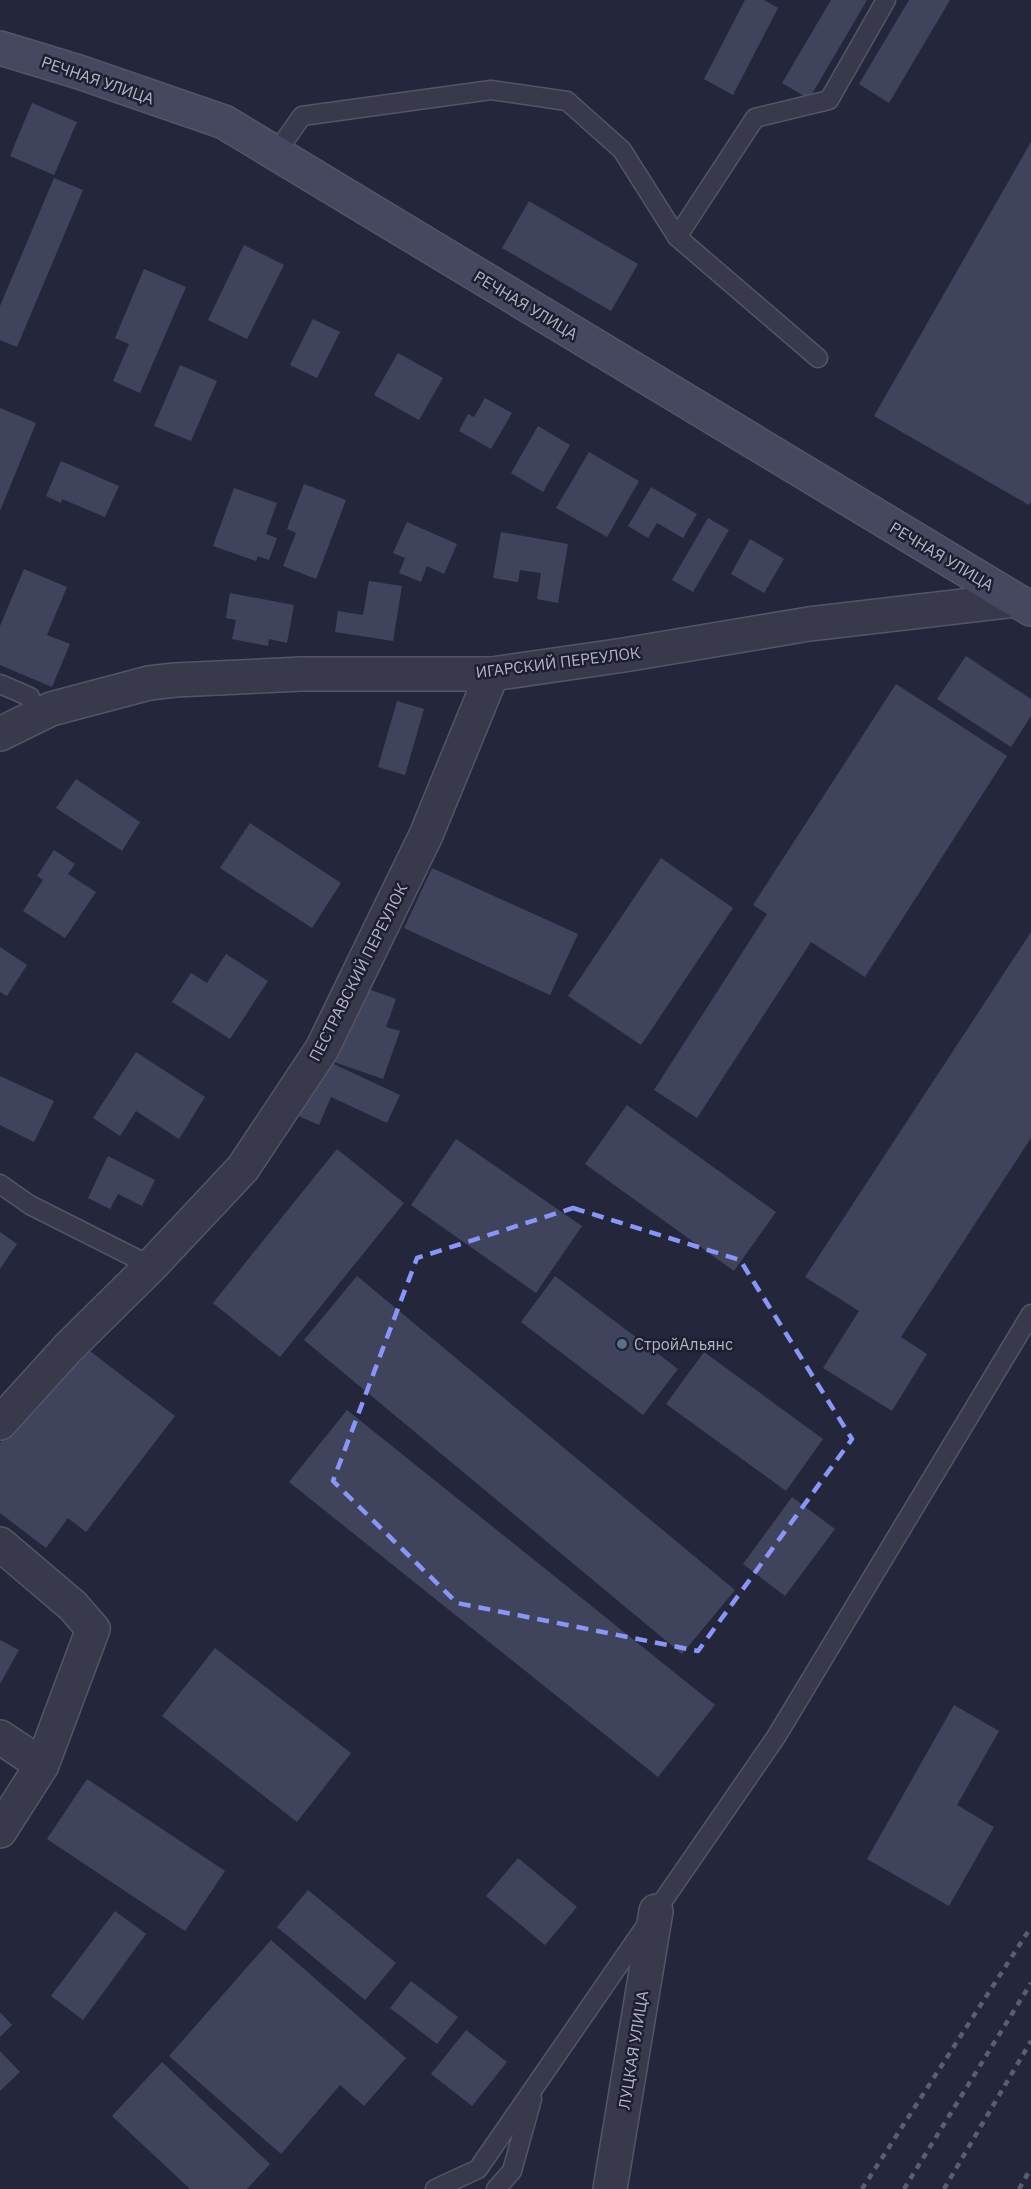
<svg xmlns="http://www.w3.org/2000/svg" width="1031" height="2189" font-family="'IBM Plex Sans',sans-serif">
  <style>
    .building { fill: #40435c }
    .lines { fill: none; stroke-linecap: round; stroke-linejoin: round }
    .lane-casing { stroke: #535567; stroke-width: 21 }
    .street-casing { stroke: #535567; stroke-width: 36 }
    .secondary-casing { stroke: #535567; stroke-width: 36 }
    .lane { stroke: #383a4c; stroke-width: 18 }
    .street { stroke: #383a4c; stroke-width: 33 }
    .secondary { stroke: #46485f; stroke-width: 33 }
    .rail { stroke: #5a5d73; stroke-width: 4.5; stroke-dasharray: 6 6; stroke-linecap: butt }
    .marked { fill: none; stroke: #8a95f5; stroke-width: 4.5; stroke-dasharray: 12 8; stroke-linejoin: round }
    .service-dot { fill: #5c6f8a; stroke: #1d1f31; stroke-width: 2 }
    .labels { text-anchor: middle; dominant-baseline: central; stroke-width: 5; stroke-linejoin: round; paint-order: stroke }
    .street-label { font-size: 16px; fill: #b3b5c7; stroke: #1d1f31 }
    .poi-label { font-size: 16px; fill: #b3b5c7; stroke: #1d1f31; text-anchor: start }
  </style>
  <rect width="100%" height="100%" fill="#24273c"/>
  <!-- building -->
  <g class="building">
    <path d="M745,0H764L778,8L733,95L704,79Z"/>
    <path d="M831,0H867L809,99L782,83Z"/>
    <path d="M909,0H950L889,103L859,84Z"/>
    <path d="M32,103L77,122L54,175L10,156Z"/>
    <path d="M1031,142V501L1029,505L874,416Z"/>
    <path d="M54,178L83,190L17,347L0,340V306Z"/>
    <path d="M529,201L638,264L611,311L502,248Z"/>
    <path d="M244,245L284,265L247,339L208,320Z"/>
    <path d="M144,269L186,287L140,393L113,381L129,344L115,338Z"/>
    <path d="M313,319L340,332L317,378L290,365Z"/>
    <path d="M398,353L443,378L419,420L374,395Z"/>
    <path d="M180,365L217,381L191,441L154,426Z"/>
    <path d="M485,398L512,413L491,449L459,431L468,414L474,417Z"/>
    <path d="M0,408L36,423L0,511Z"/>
    <path d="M538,426L570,445L543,492L511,473Z"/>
    <path d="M589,452L639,481L607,537L556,508Z"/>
    <path d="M61,461L119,486L105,517L62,499L61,503L46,496Z"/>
    <path d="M304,484L346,500L316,579L283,566L296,533L287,529Z"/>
    <path d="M651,487L697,514L683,538L657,523L648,538L628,526Z"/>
    <path d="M234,488L277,503L266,534L277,538L269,560L258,556L256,561L213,546Z"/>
    <path d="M708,518L729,530L693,592L672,580Z"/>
    <path d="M407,522L457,544L444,574L427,566L421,582L399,573L405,558L393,553Z"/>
    <path d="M501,532L568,544L558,603L537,599L541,573L520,570L518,582L493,578Z"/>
    <path d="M750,539L784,559L764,593L731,574Z"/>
    <path d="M24,569L67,587L47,635L70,644L52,687L0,665V626Z"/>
    <path d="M369,581L402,586L393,641L335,632L338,611L363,615Z"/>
    <path d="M230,593L294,605L287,643L269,639L268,646L232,639L236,620L226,618Z"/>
    <path d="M966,656L1031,699V716L1011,747L937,699Z"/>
    <path d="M896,684L1007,756L865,977L811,942L697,1118L654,1090L767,914L753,905Z"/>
    <path d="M397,701L424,709L405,775L378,767Z"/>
    <path d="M76,779L140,822L122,851L56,808Z"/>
    <path d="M250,823L341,883L312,928L220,868Z"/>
    <path d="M54,850L75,864L68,874L96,892L65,938L23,911L43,880L37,876Z"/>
    <path d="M661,858L733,908L641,1045L568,996Z"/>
    <path d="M432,868L578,934L550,995L404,928Z"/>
    <path d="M1031,932V1138L901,1337L927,1354L892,1411L823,1368L859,1311L805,1277Z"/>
    <path d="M0,947L27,965L7,996L0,992Z"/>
    <path d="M226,954L268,981L230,1039L172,1002L191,973L207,983Z"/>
    <path d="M360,986L396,999L386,1027L400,1031L383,1079L334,1062Z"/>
    <path d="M136,1052L205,1097L179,1139L136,1111L120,1136L93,1118Z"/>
    <path d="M323,1059L400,1095L387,1123L331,1097L319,1125L296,1115Z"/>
    <path d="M0,1076L54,1101L34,1142L0,1125Z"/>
    <path d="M627,1105L776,1212L734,1271L585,1164Z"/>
    <path d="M456,1139L582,1226L536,1293L411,1205Z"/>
    <path d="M337,1149L404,1203L280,1357L213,1303Z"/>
    <path d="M108,1156L155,1180L142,1206L118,1194L110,1209L88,1198Z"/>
    <path d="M0,1232L17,1244L0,1269Z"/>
    <path d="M357,1276L735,1590L682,1654L304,1340Z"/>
    <path d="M555,1276L678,1369L643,1415L521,1322Z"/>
    <path d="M78,1342L175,1416L86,1532L68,1518L46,1548L0,1513V1443Z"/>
    <path d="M704,1352L823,1439L786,1491L666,1404Z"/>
    <path d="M347,1410L715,1705L658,1777L289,1482Z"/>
    <path d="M792,1497L835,1529L785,1596L743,1564Z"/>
    <path d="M0,1640L19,1650L0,1684Z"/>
    <path d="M215,1648L351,1753L297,1822L162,1716Z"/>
    <path d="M954,1705L999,1731L957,1805L994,1827L949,1906L867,1859Z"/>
    <path d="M87,1779L225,1871L185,1931L47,1839Z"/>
    <path d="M518,1858L577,1907L545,1945L486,1896Z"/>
    <path d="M308,1890L396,1963L365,2000L277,1927Z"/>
    <path d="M115,1911L146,1934L83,2020L51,1996Z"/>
    <path d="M271,1940L406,2058L364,2106L340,2085L281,2154L169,2056Z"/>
    <path d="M411,1981L458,2017L437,2044L390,2008Z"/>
    <path d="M0,2012L12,2025L0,2037Z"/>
    <path d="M466,2030L507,2062L472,2106L431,2074Z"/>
    <path d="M0,2051L20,2072L0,2091Z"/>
    <path d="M162,2062L270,2164L247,2189H190L112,2116Z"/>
  </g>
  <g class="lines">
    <!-- lane casing -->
    <g class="lane-casing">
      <g id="lane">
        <path d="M276,153L302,116L491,90L567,101L622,150L677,237L818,358"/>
        <path d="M677,237L755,118L829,100L886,0"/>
        <path d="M0,684L30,697"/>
        <path d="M0,1184L30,1205L151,1266"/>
        <path d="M435,2189L478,2169L776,1737L1031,1314"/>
        <path d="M496,2189L512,2171L532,2099"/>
      </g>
    </g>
    <!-- street casing -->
    <g class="street-casing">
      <g id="street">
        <path d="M0,734L51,709L149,683L175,680L302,674H492L624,655L809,624L1015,600"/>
        <path d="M0,1423L68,1348L151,1266L243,1168L322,1049L426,835L492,674"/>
        <path d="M0,1544L73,1606L93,1629L42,1765L0,1831"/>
        <path d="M0,1737L42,1765"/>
        <path d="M610,2189L656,1911"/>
      </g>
    </g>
    <!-- secondary casing -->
    <g class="secondary-casing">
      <path id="secondary" d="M0,48L79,72L224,122L1031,609"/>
    </g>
    <!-- lane -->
    <use href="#lane" class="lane"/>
    <!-- street -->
    <use href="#street" class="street"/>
    <!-- secondary -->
    <use href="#secondary" class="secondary"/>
    <!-- rail -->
    <g class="rail">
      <path d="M862,2189L1031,1927"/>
      <path d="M904,2189L1031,1983"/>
      <path d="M944,2189L1031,2041"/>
      <path d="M1019,2189L1031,2168"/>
    </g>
  </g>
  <!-- marked area -->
  <path class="marked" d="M573,1208L740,1260L852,1439L698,1651L457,1603L333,1481L417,1258Z"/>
  <!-- markers -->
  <circle class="service-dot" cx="622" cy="1344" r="6"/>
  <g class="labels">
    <!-- street labels -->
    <g class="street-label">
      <text transform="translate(98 80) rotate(19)">РЕЧНАЯ УЛИЦА</text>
      <text transform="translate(526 305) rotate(31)">РЕЧНАЯ УЛИЦА</text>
      <text transform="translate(942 556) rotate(31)">РЕЧНАЯ УЛИЦА</text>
      <text transform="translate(558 662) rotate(-7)">ИГАРСКИЙ ПЕРЕУЛОК</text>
      <text transform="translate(358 972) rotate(-63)">ПЕСТРАВСКИЙ ПЕРЕУЛОК</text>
      <text transform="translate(633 2050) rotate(-81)">ЛУЦКАЯ УЛИЦА</text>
    </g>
    <!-- poi labels -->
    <g class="poi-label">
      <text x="634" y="1344">СтройАльянс</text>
    </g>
  </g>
</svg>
